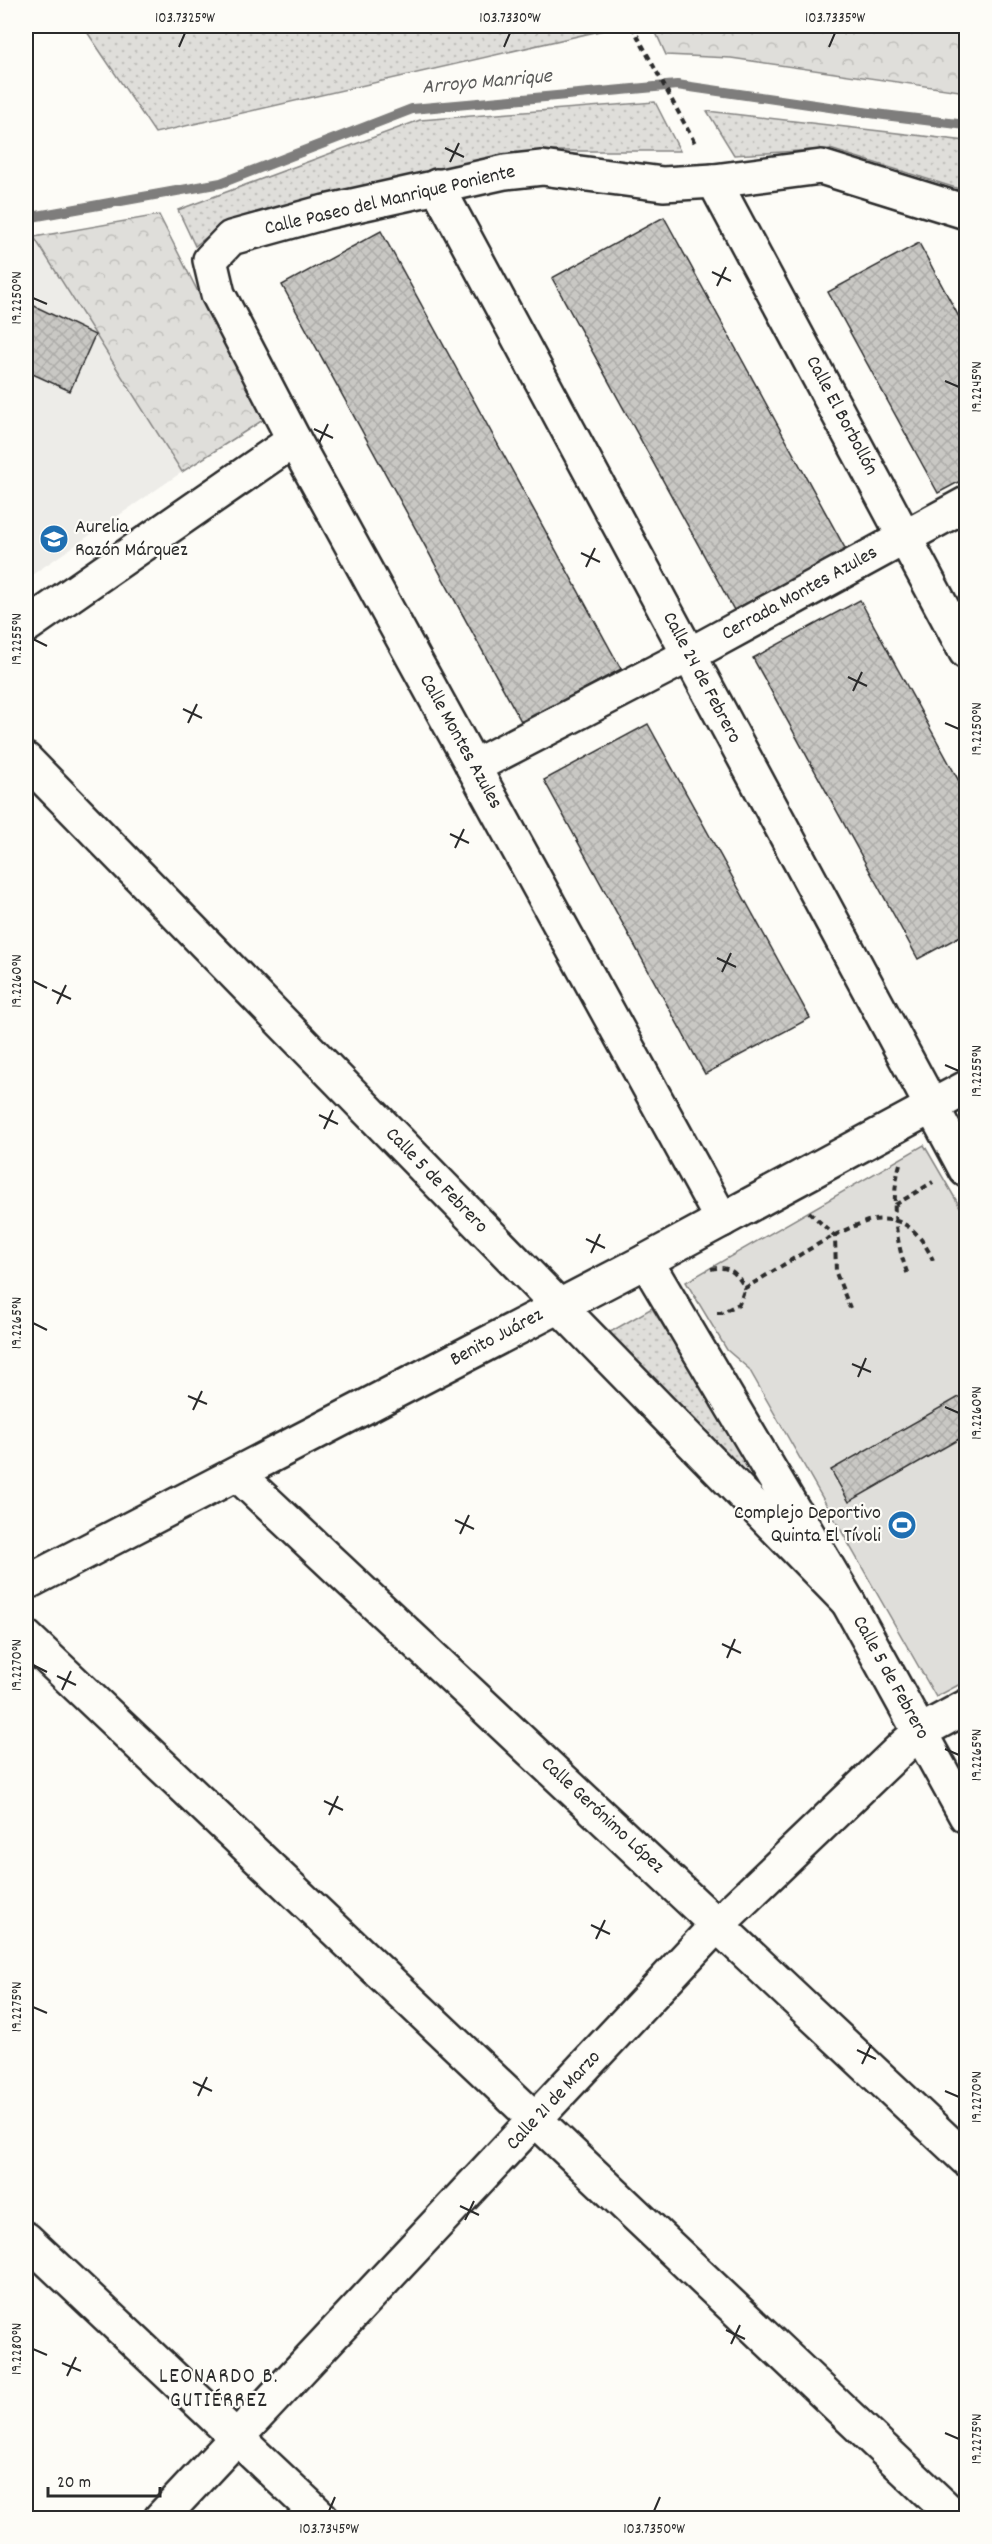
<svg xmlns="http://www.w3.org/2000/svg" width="992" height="2544" font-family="Dekko,sans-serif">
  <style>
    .built { fill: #edece8 }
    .grass { fill: url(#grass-dots); stroke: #858482; stroke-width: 1.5 }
    .forest { fill: url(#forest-crowns); stroke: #858482; stroke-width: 1.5 }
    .pitch { fill: #dfdeda; stroke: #858482; stroke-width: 1.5 }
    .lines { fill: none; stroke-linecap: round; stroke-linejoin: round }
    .stream { stroke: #7e7d7b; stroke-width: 10 }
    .building { fill: url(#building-cross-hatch); stroke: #2b2b2b; stroke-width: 1.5 }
    .minor-casing { stroke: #2b2b2b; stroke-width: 38 }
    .path { stroke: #2b2b2b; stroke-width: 4; stroke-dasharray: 6 4.5; stroke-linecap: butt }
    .minor { stroke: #fdfcf7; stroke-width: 33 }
    .ticks { fill: none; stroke: #2b2b2b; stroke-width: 2 }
    .labels { text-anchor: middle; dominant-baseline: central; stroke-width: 4.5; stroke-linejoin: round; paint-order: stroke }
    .street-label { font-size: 20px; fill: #2b2b2b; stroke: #fdfcf7 }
    .poi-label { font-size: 20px; fill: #2b2b2b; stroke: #fdfcf7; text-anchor: start }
    .water-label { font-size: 21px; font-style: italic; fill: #5b5b5a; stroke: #fdfcf7 }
    .neighbourhood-label { font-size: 21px; letter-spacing: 1.5px; fill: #2b2b2b; stroke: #fdfcf7 }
    .neatline { fill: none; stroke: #2b2b2b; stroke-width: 2 }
    .ticks-label { font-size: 15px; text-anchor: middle; fill: #2b2b2b }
  </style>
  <defs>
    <pattern id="grass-dots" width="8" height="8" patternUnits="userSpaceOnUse" patternTransform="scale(1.5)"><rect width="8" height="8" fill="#dfdeda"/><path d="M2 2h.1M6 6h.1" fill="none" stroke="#c0bfbb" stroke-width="1.8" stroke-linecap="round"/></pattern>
    <pattern id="forest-crowns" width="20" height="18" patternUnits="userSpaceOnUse" patternTransform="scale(1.5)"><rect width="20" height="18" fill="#dfdeda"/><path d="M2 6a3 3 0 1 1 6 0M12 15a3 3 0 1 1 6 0" fill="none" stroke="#c0bfbb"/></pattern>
    <pattern id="building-cross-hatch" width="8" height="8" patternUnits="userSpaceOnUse" patternTransform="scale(1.5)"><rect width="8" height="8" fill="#c9c8c4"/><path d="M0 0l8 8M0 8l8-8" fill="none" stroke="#adaca9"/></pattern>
  </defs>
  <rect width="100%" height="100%" fill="#fdfcf7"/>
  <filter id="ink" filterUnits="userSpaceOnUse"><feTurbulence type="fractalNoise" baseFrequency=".0167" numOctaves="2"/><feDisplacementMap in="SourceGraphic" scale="12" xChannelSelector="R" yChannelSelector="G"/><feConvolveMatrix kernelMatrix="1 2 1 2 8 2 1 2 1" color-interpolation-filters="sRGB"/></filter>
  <g filter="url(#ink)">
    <!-- built -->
    <path class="built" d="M34,237L182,472L26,579V240Z"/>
    <!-- grass -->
    <g class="grass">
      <path d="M83,26H601L604,30L155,133Z"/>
      <path d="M655,102L680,151H542L225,223L195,246L178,210L420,120Z"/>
      <path d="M707,111L966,141V191L830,149L734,155Z"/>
      <path d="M652,1308L760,1483L752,1489L605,1335Z"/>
    </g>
    <!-- forest -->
    <g class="forest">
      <path d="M653,26H966V92L731,58L666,55Z"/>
      <path d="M159,215L263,420L182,472L34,237Z"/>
    </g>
    <!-- pitch -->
    <path class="pitch" d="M924,1145L966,1217V1681L936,1697L749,1369L727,1350L686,1282Z"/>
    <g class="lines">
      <!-- stream -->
      <path class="stream" d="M26,218L221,183L412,109L677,85L884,115L966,125"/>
    </g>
    <!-- building -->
    <g class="building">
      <path d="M664,217L846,550L734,610L552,278Z"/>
      <path d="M381,231L621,669L522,723L282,285Z"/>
      <path d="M919,243L966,330V478L938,493L828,292Z"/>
      <path d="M26,302L95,335L70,391L26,371Z"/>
      <path d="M966,551V567L960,555Z"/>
      <path d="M860,600L966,794V933L918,959L753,658Z"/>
      <path d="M648,724L810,1018L705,1074L544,780Z"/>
      <path d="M966,1393V1435L849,1502L831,1470Z"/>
    </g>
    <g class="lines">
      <!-- minor casing -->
      <g class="minor-casing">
        <g id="minor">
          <path d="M714,181L966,652"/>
          <path d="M437,186L966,1170"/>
          <path d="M26,626L294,440"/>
          <path d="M26,760L848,1602"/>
          <path d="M473,767L689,655L966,504"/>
          <path d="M722,1220L294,440L218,294L210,260L231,238L325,212L505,172L542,168L663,184L714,181L821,167L966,212"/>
          <path d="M646,1261L848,1602L966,1816"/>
          <path d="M237,1474L966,2159"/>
          <path d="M26,1583L646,1261L966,1088"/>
          <path d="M26,1637L956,2518"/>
          <path d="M26,2239L322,2518"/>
          <path d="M161,2518L717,1925L906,1744L920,1732L966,1707"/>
        </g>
      </g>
      <!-- path -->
      <g class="path">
        <path d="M632,26L696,145"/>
        <path d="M900,1164C890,1199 895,1241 908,1275"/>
        <path d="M895,1205L933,1182"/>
        <path d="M809,1212L835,1236L836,1273L850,1308"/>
        <path d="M711,1269C729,1265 736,1272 745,1288C782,1267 828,1234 868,1221C874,1219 889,1219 896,1221C914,1225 926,1245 933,1260"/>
        <path d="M717,1313H721L739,1304L745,1288"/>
      </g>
      <!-- minor -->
      <use href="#minor" class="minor"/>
    </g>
  </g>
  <!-- ticks -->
  <path class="ticks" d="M179,47L185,33M504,47L510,33M829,47L835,33M445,148L464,157M450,162L459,143M712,272L731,281M717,286L726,267M33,298L47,304M945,381L959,387M314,429L333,438M319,443L328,424M581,553L600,562M586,567L595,548M33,639L47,646M848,677L867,686M853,691L862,672M183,709L202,718M188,723L197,704M945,723L959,729M450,834L469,843M455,848L464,829M717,958L736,967M722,972L731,953M33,981L47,988M52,990L71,999M57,1004L66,985M945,1065L959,1071M319,1115L338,1124M324,1129L333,1110M586,1239L605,1248M591,1253L600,1234M33,1323L47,1330M852,1364L871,1372M858,1377L866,1358M188,1396L207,1404M945,1407L959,1413M193,1410L202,1391M455,1520L474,1529M460,1534L469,1515M722,1644L741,1653M727,1658L735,1639M33,1665L47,1672M57,1676L76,1685M62,1690L71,1671M945,1749L959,1755M324,1801L343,1810M329,1815L338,1796M591,1925L610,1934M596,1939L605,1920M33,2007L47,2013M857,2050L876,2059M862,2064L871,2045M193,2082L212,2091M945,2091L959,2097M198,2096L207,2077M460,2206L479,2215M465,2220L474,2201M726,2330L745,2339M731,2344L740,2325M33,2349L47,2355M62,2363L81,2371M67,2376L76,2357M945,2433L959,2439M329,2511L335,2497M654,2511L660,2497"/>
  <!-- icons -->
  <defs>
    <g id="school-disc" transform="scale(1.5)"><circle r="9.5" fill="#1f6fb2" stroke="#fdfcf7"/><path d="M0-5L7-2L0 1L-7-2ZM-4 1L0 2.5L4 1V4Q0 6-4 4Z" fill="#fff"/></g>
    <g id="stadium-disc" transform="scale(1.5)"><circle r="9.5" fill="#1f6fb2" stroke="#fdfcf7"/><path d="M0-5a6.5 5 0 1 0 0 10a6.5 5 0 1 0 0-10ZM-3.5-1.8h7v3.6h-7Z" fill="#fff"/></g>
  </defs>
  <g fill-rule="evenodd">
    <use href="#school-disc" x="54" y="539"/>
    <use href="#stadium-disc" x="902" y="1525"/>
  </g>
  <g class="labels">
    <!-- street labels -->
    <g class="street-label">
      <text transform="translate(390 201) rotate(-13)">Calle Paseo del Manrique Poniente</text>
      <text transform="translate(841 416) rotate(62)">Calle El Borbollón</text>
      <text transform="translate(800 594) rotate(-29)">Cerrada Montes Azules</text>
      <text transform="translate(701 678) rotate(62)">Calle 24 de Febrero</text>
      <text transform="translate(460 742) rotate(61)">Calle Montes Azules</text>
      <text transform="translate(436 1181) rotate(46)">Calle 5 de Febrero</text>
      <text transform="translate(497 1338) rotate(-28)">Benito Juárez</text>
      <text transform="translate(890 1678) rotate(61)">Calle 5 de Febrero</text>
      <text transform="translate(602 1816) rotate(43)">Calle Gerónimo López</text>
      <text transform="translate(554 2101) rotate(-47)">Calle 21 de Marzo</text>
    </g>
    <!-- poi labels -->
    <g class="poi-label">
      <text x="75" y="528">Aurelia<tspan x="75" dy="23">Razón Márquez</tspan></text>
      <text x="881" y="1514" text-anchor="end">Complejo Deportivo<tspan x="881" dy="23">Quinta El Tívoli</tspan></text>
    </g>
    <!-- water labels -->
    <g class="water-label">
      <text transform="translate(487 83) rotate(-5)">Arroyo Manrique</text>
    </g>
    <!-- neighbourhood labels -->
    <g class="neighbourhood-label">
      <text x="219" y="2378">LEONARDO B.<tspan x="219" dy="24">GUTIÉRREZ</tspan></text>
    </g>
  </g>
  <!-- margin -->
  <rect width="992" height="2544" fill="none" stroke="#fdfcf7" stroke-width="66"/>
  <!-- scale -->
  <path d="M48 2487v9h112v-9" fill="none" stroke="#2b2b2b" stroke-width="3"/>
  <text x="57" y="2487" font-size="18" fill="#2b2b2b" stroke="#fdfcf7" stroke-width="4.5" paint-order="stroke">20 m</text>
  <rect x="33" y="33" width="926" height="2478" class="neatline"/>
  <g class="ticks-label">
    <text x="185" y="22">103.7325°W</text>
    <text x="510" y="22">103.7330°W</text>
    <text x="835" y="22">103.7335°W</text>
    <text transform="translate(16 298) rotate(-90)" y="5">19.2250°N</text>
    <text transform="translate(976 387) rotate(-90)" y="5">19.2245°N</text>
    <text transform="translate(16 639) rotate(-90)" y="5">19.2255°N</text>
    <text transform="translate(976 729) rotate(-90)" y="5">19.2250°N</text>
    <text transform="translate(16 981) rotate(-90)" y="5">19.2260°N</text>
    <text transform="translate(976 1071) rotate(-90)" y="5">19.2255°N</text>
    <text transform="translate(16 1323) rotate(-90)" y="5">19.2265°N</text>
    <text transform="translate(976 1413) rotate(-90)" y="5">19.2260°N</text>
    <text transform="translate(16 1665) rotate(-90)" y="5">19.2270°N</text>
    <text transform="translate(976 1755) rotate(-90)" y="5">19.2265°N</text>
    <text transform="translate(16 2007) rotate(-90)" y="5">19.2275°N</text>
    <text transform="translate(976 2097) rotate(-90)" y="5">19.2270°N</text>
    <text transform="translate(16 2349) rotate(-90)" y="5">19.2280°N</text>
    <text transform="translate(976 2439) rotate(-90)" y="5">19.2275°N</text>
    <text x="329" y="2533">103.7345°W</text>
    <text x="654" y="2533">103.7350°W</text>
  </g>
</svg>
